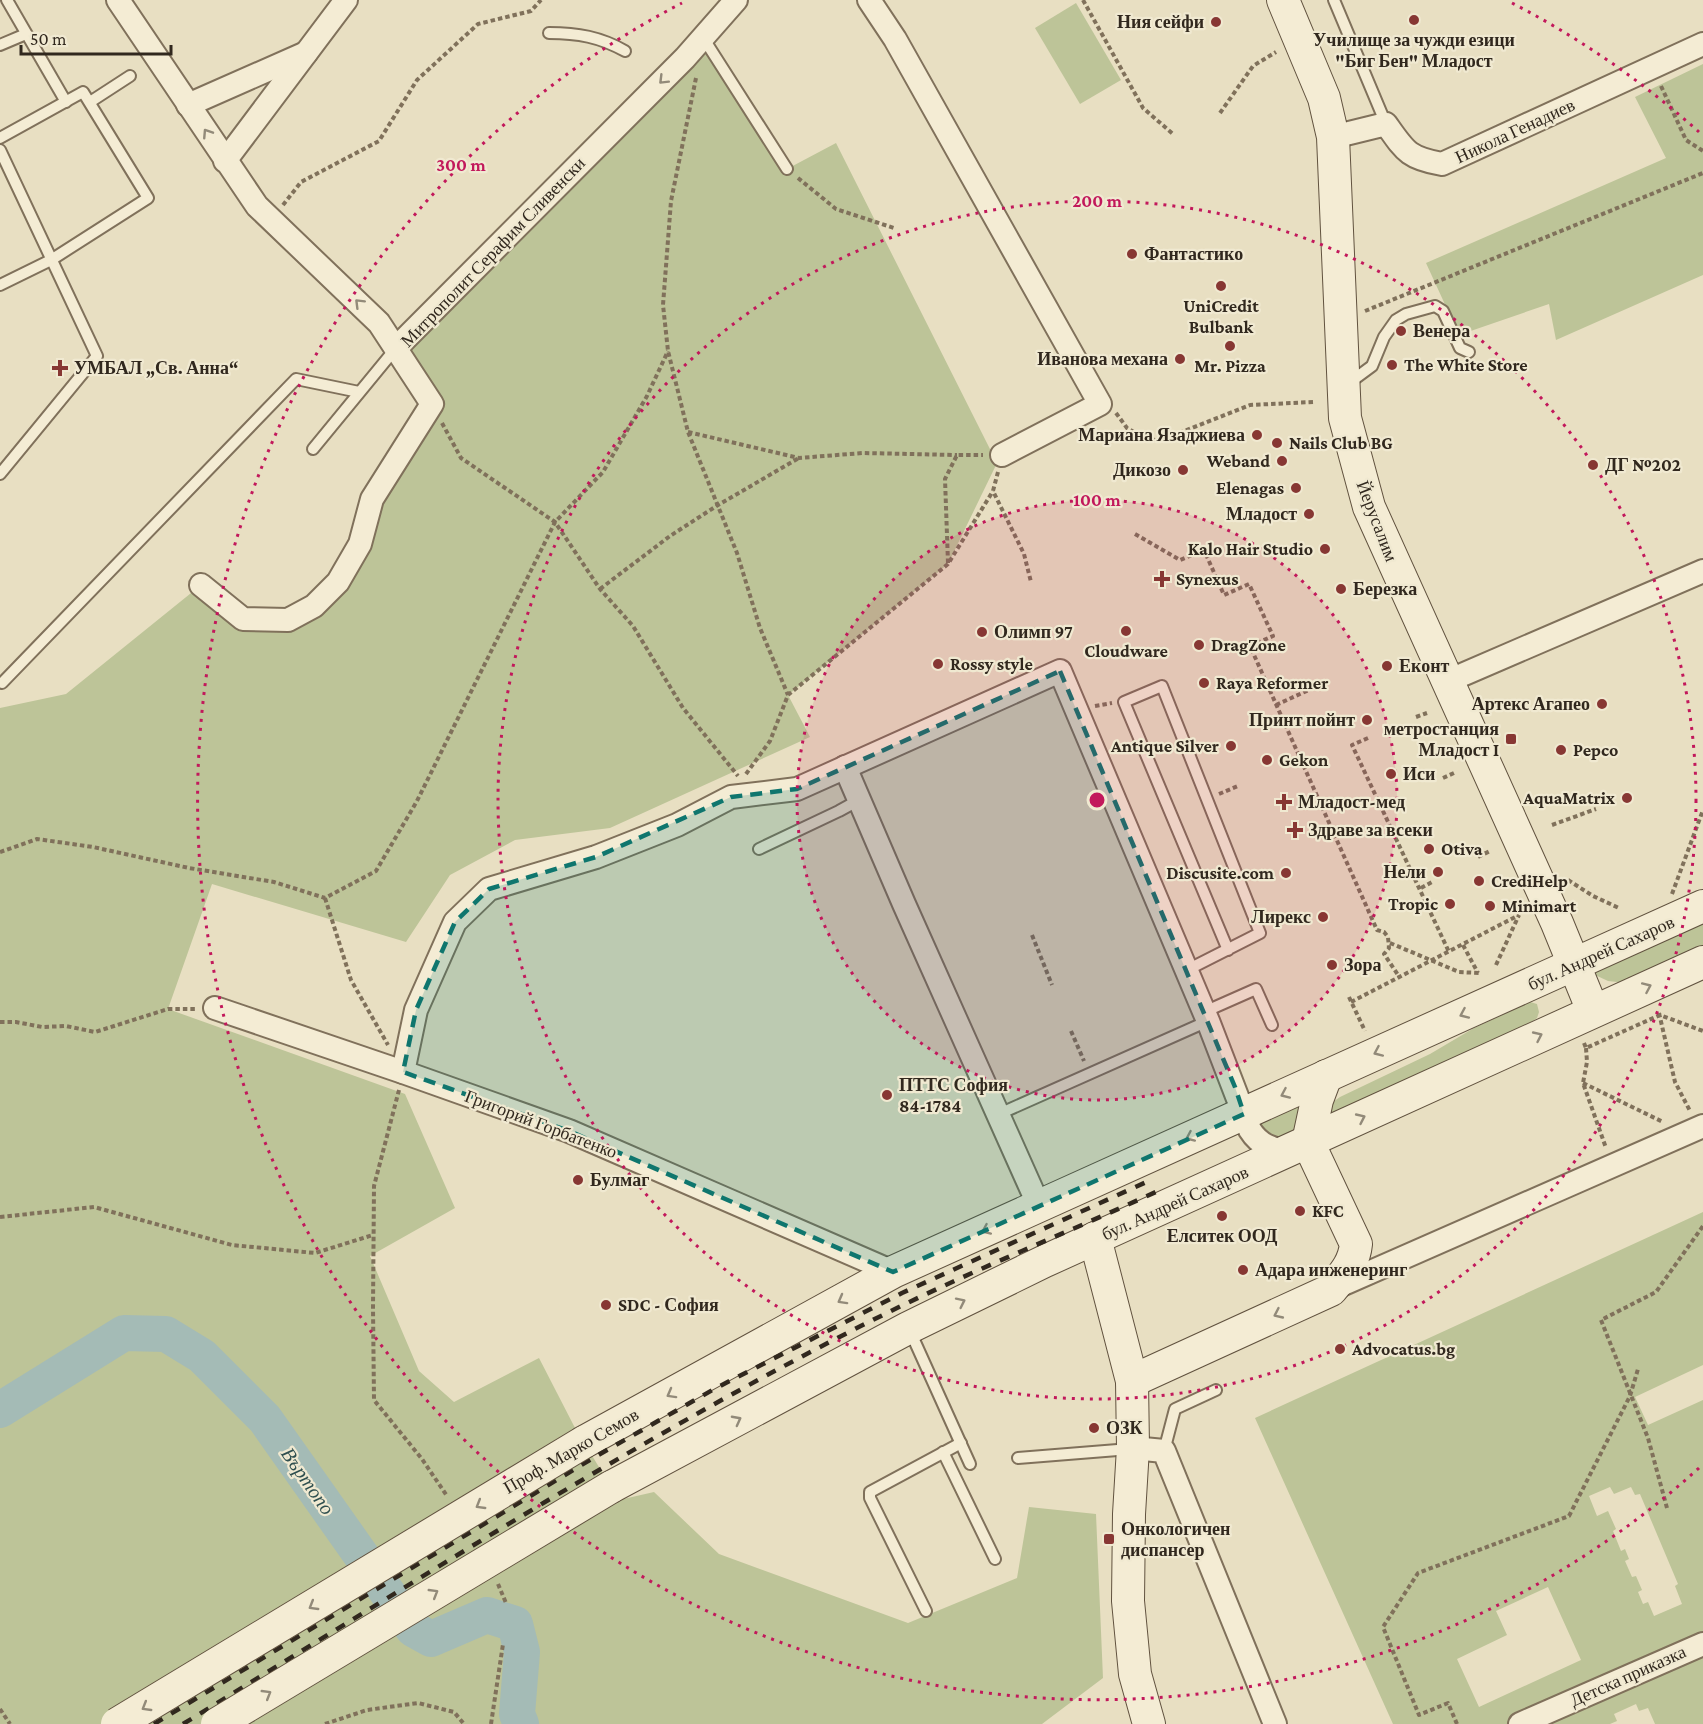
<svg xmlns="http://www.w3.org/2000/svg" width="1703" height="1724" font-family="'Crimson Pro',serif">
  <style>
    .green { fill: #bdc498; fill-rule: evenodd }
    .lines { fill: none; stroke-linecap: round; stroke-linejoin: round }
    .river { stroke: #a4bbb6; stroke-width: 36 }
    .lane-casing { stroke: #80715b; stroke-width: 14 }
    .street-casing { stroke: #80715b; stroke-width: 26 }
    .secondary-casing { stroke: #61523f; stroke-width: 34 }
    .path { stroke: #80715b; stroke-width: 4; stroke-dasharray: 4.5 3; stroke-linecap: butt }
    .lane { stroke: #f4ecd4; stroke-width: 10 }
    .street { stroke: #f4ecd4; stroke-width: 22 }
    .secondary { stroke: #f4ecd4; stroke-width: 32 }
    .rail { stroke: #31281e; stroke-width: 4.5; stroke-dasharray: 10 10; stroke-linecap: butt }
    .secondary-bridge-casing { stroke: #61523f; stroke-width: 34; stroke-linecap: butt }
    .secondary-bridge { stroke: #f4ecd4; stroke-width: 32 }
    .oneway { stroke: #928a79 }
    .marked { fill: #0f766e; fill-opacity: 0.2; stroke: #0f766e; stroke-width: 4.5; stroke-dasharray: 12 8; stroke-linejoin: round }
    .ring { fill: none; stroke: #c2185b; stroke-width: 3; stroke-dasharray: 3 6 }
    .poi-dot { fill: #873733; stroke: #f0e9d1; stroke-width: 2 }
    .labels { text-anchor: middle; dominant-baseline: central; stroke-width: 4.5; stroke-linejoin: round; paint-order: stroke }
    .poi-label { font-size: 18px; font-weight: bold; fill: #31281e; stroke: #f0e9d1; text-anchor: start }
    .street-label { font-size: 18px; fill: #31281e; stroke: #f0e9d1 }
    .water-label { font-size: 20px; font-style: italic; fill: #2f4f4f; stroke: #f0e9d1 }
    .centre { fill: #c2185b; stroke: #f0e9d1; stroke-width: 3 }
    .ring-label { font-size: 18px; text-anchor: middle; font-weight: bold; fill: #c2185b; stroke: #f0e9d1; stroke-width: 4.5; stroke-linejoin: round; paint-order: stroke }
  </style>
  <rect width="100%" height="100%" fill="#e8dfc2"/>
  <!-- green -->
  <g class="green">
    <path d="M1076,3L1121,80L1080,104L1035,28Z"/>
    <path d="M704,39L787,169L836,143L997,463L948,564L788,695L810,737L610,828L515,840L450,875L406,942L212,884L168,1009L405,1094L455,1208L370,1256L419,1371L454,1402L539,1358L574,1426L619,1500L654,1492L719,1554L908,1623L1017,1578L1029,1507L1096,1514L1103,1678L1042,1724H0V708L66,694L201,585L243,619L314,606L432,404L396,348Z"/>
    <path d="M1703,64V275L1556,340L1549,304L1459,335L1426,263L1666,158L1635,97Z"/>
    <path d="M1703,921V955L1626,983L1608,981L1593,974L1595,970Z"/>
    <path d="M1530,1002L1537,1004L1539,1012L1537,1018L1533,1021L1446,1064L1321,1119L1330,1104L1340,1097L1430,1054L1474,1028Z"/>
    <path d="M1297,1106L1300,1108L1297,1128L1280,1144L1255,1124Z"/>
    <path d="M1703,1212V1365L1635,1397L1648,1425L1703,1400V1724H1655L1648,1708L1639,1711L1636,1704L1614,1714L1617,1721L1610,1724H1393L1255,1418ZM1610,1487L1614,1494L1631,1487L1635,1495L1640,1494L1678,1584L1675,1586L1682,1604L1654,1616L1648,1602L1643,1604L1638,1592L1642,1590L1636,1576L1632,1577L1625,1561L1629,1559L1625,1549L1621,1551L1613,1531L1616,1529L1608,1511L1597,1516L1589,1496ZM1548,1587L1581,1660L1479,1707L1457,1659L1507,1635L1496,1611Z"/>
  </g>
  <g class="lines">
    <!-- river -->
    <path class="river" d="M0,1410L124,1333L166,1334L202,1356L265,1419L413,1629L431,1639L487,1615L515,1624L522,1652L517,1714L521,1724"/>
    <!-- lane casing -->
    <g class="lane-casing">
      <g id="lane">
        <path d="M7,0L66,102"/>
        <path d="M1334,0L1386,124"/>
        <path d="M549,33C578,33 600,37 625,51"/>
        <path d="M704,39L787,169"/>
        <path d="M0,45L26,34"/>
        <path d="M90,102L130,76"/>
        <path d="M0,138L83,92L148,198L51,260L0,285"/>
        <path d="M0,150L97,356L0,474"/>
        <path d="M1349,383L1372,366L1384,337L1396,320L1406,314L1435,306L1443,311L1460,348L1469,352"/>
        <path d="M313,449L396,348"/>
        <path d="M2,683L296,379L359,392"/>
        <path d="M759,849L839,811L859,800"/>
        <path d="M1187,970L1260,933L1162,686L1124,702L1228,950"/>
        <path d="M1204,1012L1256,989L1272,1025"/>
        <path d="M999,1114L1208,1021"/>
        <path d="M910,1331L970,1464"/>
        <path d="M1164,1451L1175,1409L1216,1390"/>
        <path d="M943,1452L995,1559"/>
        <path d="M1018,1458L1130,1449"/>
        <path d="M926,1611L870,1498V1492L961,1443"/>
      </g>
    </g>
    <!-- street casing -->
    <g class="street-casing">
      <g id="street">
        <path d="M118,0L257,206L379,323L432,404L372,499L360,544L338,582L314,606L288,620L243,619L201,585"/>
        <path d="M869,0L895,39L1100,404L1002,455"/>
        <path d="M188,105L306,53"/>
        <path d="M1333,137L1386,124C1405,151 1408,158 1442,164L1703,44"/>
        <path d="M225,161L346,0"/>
        <path d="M396,348L685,58L736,0"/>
        <path d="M1448,681L1703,571"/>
        <path d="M845,767L904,904L1039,1206"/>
        <path d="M215,1008L403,1072L569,1131L893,1272"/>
        <path d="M403,1072L416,1010L455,922L489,889L596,857L677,825L731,797L797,789L1060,671L1208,1021L1250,1130C1260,1146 1273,1149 1291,1153"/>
        <path d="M1332,1289L1703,1126"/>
        <path d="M1133,1448L1164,1451L1275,1724"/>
        <path d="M1520,1724L1703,1644"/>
      </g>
    </g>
    <!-- secondary casing -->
    <g class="secondary-casing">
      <g id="secondary">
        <path d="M1283,0L1324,98L1333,137L1345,418L1369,507L1557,923L1593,1011"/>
        <path d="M1095,1238L1132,1381L1133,1448L1129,1514L1128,1601L1135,1674L1149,1724"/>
        <path d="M1132,1381L1331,1290C1343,1275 1354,1264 1356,1244L1308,1142L1317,1100L1326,1076"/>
        <path d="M584,1442L893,1272L1703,906"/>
        <path d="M611,1487L908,1328L1045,1261L1703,962"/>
      </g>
    </g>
    <!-- path -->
    <g class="path">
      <path d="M1083,0L1143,108L1173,134"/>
      <path d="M696,78L671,201L663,305L668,351L688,432L737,553L760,628L788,695"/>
      <path d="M1661,86L1686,140L1703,151"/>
      <path d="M1220,113L1253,66L1276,52"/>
      <path d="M798,178L836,209L894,228"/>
      <path d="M283,205L301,182L379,141L417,80L478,24L531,11L541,0"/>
      <path d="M1365,311L1703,173"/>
      <path d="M1116,413L1127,428L1142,437L1159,441L1250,405L1313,402"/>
      <path d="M442,423L461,458L555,522L600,589L633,626L683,708L738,776"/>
      <path d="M688,432L799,458L863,453L957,455"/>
      <path d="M998,472L993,491L1024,554L1031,582"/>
      <path d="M1135,534L1180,560L1204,550L1224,595L1249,584L1273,636L1250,646L1377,930L1384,932L1388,937L1389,948L1384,954L1400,978"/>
      <path d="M948,563L945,479L957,455H983"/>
      <path d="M600,589L670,536L718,505L799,458"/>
      <path d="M1276,705L1324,683"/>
      <path d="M1095,706L1112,703"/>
      <path d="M1416,717L1427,713"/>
      <path d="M1368,738L1352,745L1449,952"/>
      <path d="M1283,766L1300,758"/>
      <path d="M746,774L770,741L788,695L948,564L993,491"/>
      <path d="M1443,778L1454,773"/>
      <path d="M1219,794L1238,786"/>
      <path d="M1381,806L1395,799"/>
      <path d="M1552,825L1596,809"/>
      <path d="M0,852L37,839L93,847L189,868L274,882L325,898L376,871L417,801L555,522L603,472L647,396L668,351"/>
      <path d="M1478,857L1490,851"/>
      <path d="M1568,880L1593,896L1619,908"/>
      <path d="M1421,888L1432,882"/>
      <path d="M1672,894L1703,810"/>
      <path d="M325,898L351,980L388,1045"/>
      <path d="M1032,935L1052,985"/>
      <path d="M1390,943L1459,972L1479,973"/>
      <path d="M1463,945L1478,973"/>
      <path d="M1496,965L1519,915"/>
      <path d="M1349,997L1365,1031"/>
      <path d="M1351,1002L1519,915"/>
      <path d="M1659,1013L1675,1082L1690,1111"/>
      <path d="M0,1022H16L42,1027L66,1026L95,1032L168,1009H195"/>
      <path d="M1071,1031L1084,1061"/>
      <path d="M1584,1043L1586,1048L1660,1015L1703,1031"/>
      <path d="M1586,1048L1587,1062L1583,1083L1606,1148"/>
      <path d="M1583,1083L1663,1122"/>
      <path d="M399,1090L374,1186L373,1308L374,1400L422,1459L447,1496"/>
      <path d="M0,1217L94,1207L232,1245L315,1253L373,1235"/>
      <path d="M1667,1508L1648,1438L1601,1320L1656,1292L1703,1226"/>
      <path d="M498,1584L506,1603"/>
      <path d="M0,1709L10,1724"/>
      <path d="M325,1724L367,1710L418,1703L454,1712L464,1724"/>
      <path d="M491,1724L503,1644"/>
      <path d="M1457,1724L1448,1703L1419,1715L1383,1627L1418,1573L1569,1516L1630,1396L1638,1369"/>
    </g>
    <!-- lane -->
    <use href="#lane" class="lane"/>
    <!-- street -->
    <use href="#street" class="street"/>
    <!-- secondary -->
    <use href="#secondary" class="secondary"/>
    <!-- rail -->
    <g class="rail">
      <path d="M154,1724L593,1458L716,1388L902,1293L1153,1179"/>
      <path d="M183,1724C417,1581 651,1429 897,1308C983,1266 1071,1231 1158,1191"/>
    </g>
    <!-- secondary-bridge casing -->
    <g class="secondary-bridge-casing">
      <g id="secondary-bridge">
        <path d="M117,1724L584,1442"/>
        <path d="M217,1724L611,1487"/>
      </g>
    </g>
    <!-- secondary-bridge -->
    <use href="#secondary-bridge" class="secondary-bridge"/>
  </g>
  <!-- one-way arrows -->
  <defs><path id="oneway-chevron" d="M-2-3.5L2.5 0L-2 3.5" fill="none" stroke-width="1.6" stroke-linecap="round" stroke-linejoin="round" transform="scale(1.5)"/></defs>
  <g class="oneway">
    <use href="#oneway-chevron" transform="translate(663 80) rotate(135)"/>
    <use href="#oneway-chevron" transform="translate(207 133) rotate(-123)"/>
    <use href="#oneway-chevron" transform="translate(359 303) rotate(-135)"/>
    <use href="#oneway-chevron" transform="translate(1647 987) rotate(-24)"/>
    <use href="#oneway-chevron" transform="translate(1464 1014) rotate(156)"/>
    <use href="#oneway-chevron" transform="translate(1538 1036) rotate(-25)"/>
    <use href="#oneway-chevron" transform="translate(1378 1052) rotate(156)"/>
    <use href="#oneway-chevron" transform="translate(1285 1094) rotate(156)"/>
    <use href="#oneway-chevron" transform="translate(1361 1118) rotate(-25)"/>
    <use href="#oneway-chevron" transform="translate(1190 1137) rotate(156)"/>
    <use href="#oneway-chevron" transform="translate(986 1230) rotate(156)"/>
    <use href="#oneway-chevron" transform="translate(842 1300) rotate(151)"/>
    <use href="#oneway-chevron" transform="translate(961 1302) rotate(-26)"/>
    <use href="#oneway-chevron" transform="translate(1278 1314) rotate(155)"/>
    <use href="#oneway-chevron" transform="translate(671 1394) rotate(151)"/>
    <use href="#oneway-chevron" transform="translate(737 1420) rotate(-28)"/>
    <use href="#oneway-chevron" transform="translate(480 1505) rotate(149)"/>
    <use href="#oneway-chevron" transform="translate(434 1593) rotate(-31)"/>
    <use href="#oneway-chevron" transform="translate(313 1606) rotate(149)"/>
    <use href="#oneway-chevron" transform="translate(267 1694) rotate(-31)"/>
    <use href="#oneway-chevron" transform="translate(146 1707) rotate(149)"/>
  </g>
  <!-- marked area -->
  <path class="marked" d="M1060,671L1235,1087L1244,1114L893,1272L569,1131L403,1072L416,1010L455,922L489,889L596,857L731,797L797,789Z"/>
  <!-- distance rings -->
  <circle cx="1097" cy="800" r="300" fill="#c2185b" fill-opacity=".12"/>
  <g class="ring">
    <circle cx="1097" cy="800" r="300"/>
    <circle cx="1097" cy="800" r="599"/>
    <path d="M1699 1468A899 899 0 1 1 682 3M1512 3A899 899 0 0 1 1699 132"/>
  </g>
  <!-- markers -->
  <g class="poi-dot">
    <circle cx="1414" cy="20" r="6"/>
    <circle cx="1216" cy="22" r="6"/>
    <circle cx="1132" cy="254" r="6"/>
    <circle cx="1221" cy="286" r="6"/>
    <circle cx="1401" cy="331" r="6"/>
    <circle cx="1230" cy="346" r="6"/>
    <circle cx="1180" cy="359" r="6"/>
    <circle cx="1392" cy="365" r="6"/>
    <path d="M57 359h6v6h6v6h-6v6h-6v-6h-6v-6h6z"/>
    <circle cx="1257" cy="435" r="6"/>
    <circle cx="1277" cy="443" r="6"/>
    <circle cx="1282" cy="461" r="6"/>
    <circle cx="1593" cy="465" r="6"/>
    <circle cx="1183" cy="470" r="6"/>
    <circle cx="1296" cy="488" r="6"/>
    <circle cx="1309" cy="514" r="6"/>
    <circle cx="1325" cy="549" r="6"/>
    <path d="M1159 570h6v6h6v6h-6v6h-6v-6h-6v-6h6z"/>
    <circle cx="1341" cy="589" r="6"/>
    <circle cx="1126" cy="631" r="6"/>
    <circle cx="982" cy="632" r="6"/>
    <circle cx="1199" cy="645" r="6"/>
    <circle cx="938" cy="664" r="6"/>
    <circle cx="1387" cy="666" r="6"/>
    <circle cx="1204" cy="683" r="6"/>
    <circle cx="1602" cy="704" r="6"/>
    <circle cx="1367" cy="720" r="6"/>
    <rect x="1505" y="733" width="12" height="12" rx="3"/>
    <circle cx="1231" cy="746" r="6"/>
    <circle cx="1561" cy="750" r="6"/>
    <circle cx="1267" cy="760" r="6"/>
    <circle cx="1391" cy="774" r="6"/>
    <circle cx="1627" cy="798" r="6"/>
    <path d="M1281 793h6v6h6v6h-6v6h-6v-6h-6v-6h6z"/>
    <path d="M1292 821h6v6h6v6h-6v6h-6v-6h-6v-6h6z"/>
    <circle cx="1429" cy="849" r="6"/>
    <circle cx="1438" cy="872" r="6"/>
    <circle cx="1286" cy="873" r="6"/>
    <circle cx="1479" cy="881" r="6"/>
    <circle cx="1450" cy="904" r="6"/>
    <circle cx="1490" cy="906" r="6"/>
    <circle cx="1323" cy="917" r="6"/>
    <circle cx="1332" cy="965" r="6"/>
    <circle cx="887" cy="1095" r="6"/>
    <circle cx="578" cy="1180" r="6"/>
    <circle cx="1300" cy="1211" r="6"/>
    <circle cx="1222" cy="1216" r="6"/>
    <circle cx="1243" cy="1270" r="6"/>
    <circle cx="606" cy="1305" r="6"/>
    <circle cx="1340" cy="1349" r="6"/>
    <circle cx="1094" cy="1428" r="6"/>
    <rect x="1103" y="1533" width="12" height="12" rx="3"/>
  </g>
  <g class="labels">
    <!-- poi labels -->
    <g class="poi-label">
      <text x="1204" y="22" text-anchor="end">Ния сейфи</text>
      <text x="1414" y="40" text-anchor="middle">Училище за чужди езици<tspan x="1414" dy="21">"Биг Бен" Младост</tspan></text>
      <text x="1144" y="254">Фантастико</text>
      <text x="1221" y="306" text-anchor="middle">UniCredit<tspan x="1221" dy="21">Bulbank</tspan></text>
      <text x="1413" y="331">Венера</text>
      <text x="1168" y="359" text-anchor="end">Иванова механа</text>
      <text x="1404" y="365">The White Store</text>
      <text x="1230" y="366" text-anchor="middle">Mr. Pizza</text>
      <text x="74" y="368">УМБАЛ „Св. Анна“</text>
      <text x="1245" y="435" text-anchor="end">Мариана Язаджиева</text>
      <text x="1289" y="443">Nails Club BG</text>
      <text x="1270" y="461" text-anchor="end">Weband</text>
      <text x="1605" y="465">ДГ №202</text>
      <text x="1171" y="470" text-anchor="end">Дикозо</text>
      <text x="1284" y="488" text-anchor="end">Elenagas</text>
      <text x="1297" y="514" text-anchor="end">Младост</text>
      <text x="1313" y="549" text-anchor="end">Kalo Hair Studio</text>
      <text x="1176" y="579">Synexus</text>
      <text x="1353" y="589">Березка</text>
      <text x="994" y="632">Олимп 97</text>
      <text x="1211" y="645">DragZone</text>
      <text x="1126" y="651" text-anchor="middle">Cloudware</text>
      <text x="950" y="664">Rossy style</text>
      <text x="1399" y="666">Еконт</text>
      <text x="1216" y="683">Raya Reformer</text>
      <text x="1590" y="704" text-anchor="end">Артекс Агапео</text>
      <text x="1355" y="720" text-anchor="end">Принт пойнт</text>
      <text x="1499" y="729" text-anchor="end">метростанция<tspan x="1499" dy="21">Младост I</tspan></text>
      <text x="1219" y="746" text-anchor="end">Antique Silver</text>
      <text x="1573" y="750">Pepco</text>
      <text x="1279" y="760">Gekon</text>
      <text x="1403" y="774">Иси</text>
      <text x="1615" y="798" text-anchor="end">AquaMatrix</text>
      <text x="1298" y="802">Младост-мед</text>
      <text x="1308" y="830">Здраве за всеки</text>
      <text x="1441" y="849">Otiva</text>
      <text x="1426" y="872" text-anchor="end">Нели</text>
      <text x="1274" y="873" text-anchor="end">Discusite.com</text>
      <text x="1491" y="881">CrediHelp</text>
      <text x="1438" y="904" text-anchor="end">Tropic</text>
      <text x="1502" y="906">Minimart</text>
      <text x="1311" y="917" text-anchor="end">Лирекс</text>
      <text x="1344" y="965">Зора</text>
      <text x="899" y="1085">ПТТС София<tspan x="899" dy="21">84-1784</tspan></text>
      <text x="590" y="1180">Булмаг</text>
      <text x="1312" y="1211">KFC</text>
      <text x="1222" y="1236" text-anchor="middle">Елситек ООД</text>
      <text x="1255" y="1270">Адара инженеринг</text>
      <text x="618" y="1305">SDC - София</text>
      <text x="1352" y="1349">Advocatus.bg</text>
      <text x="1106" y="1428">ОЗК</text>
      <text x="1121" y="1529">Онкологичен<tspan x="1121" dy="21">диспансер</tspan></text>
    </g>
    <!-- street labels -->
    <g class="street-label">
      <text transform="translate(1515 131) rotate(-25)">Никола Генадиев</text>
      <text transform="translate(493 252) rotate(-46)">Митрополит Серафим Сливенски</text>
      <text transform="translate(1377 521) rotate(69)">Йерусалим</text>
      <text transform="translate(1601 953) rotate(-24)">бул. Андрей Сахаров</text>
      <text transform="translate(541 1124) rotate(21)">Григорий Горбатенко</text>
      <text transform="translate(1175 1203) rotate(-24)">бул. Андрей Сахаров</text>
      <text transform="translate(571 1451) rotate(-30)">Проф. Марко Семов</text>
      <text transform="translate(1628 1676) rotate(-24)">Детска приказка</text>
    </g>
    <!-- water labels -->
    <g class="water-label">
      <text transform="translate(308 1481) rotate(55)">Въртопо</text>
    </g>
  </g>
  <circle cx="1097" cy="800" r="9" class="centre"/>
  <g class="ring-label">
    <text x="461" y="171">300 m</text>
    <text x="1097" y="207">200 m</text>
    <text x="1097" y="506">100 m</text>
  </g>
  <!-- scale -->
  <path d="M21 45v9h150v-9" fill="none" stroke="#31281e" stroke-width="3"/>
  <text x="30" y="45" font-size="18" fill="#31281e" stroke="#f0e9d1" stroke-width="4.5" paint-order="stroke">50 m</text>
</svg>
